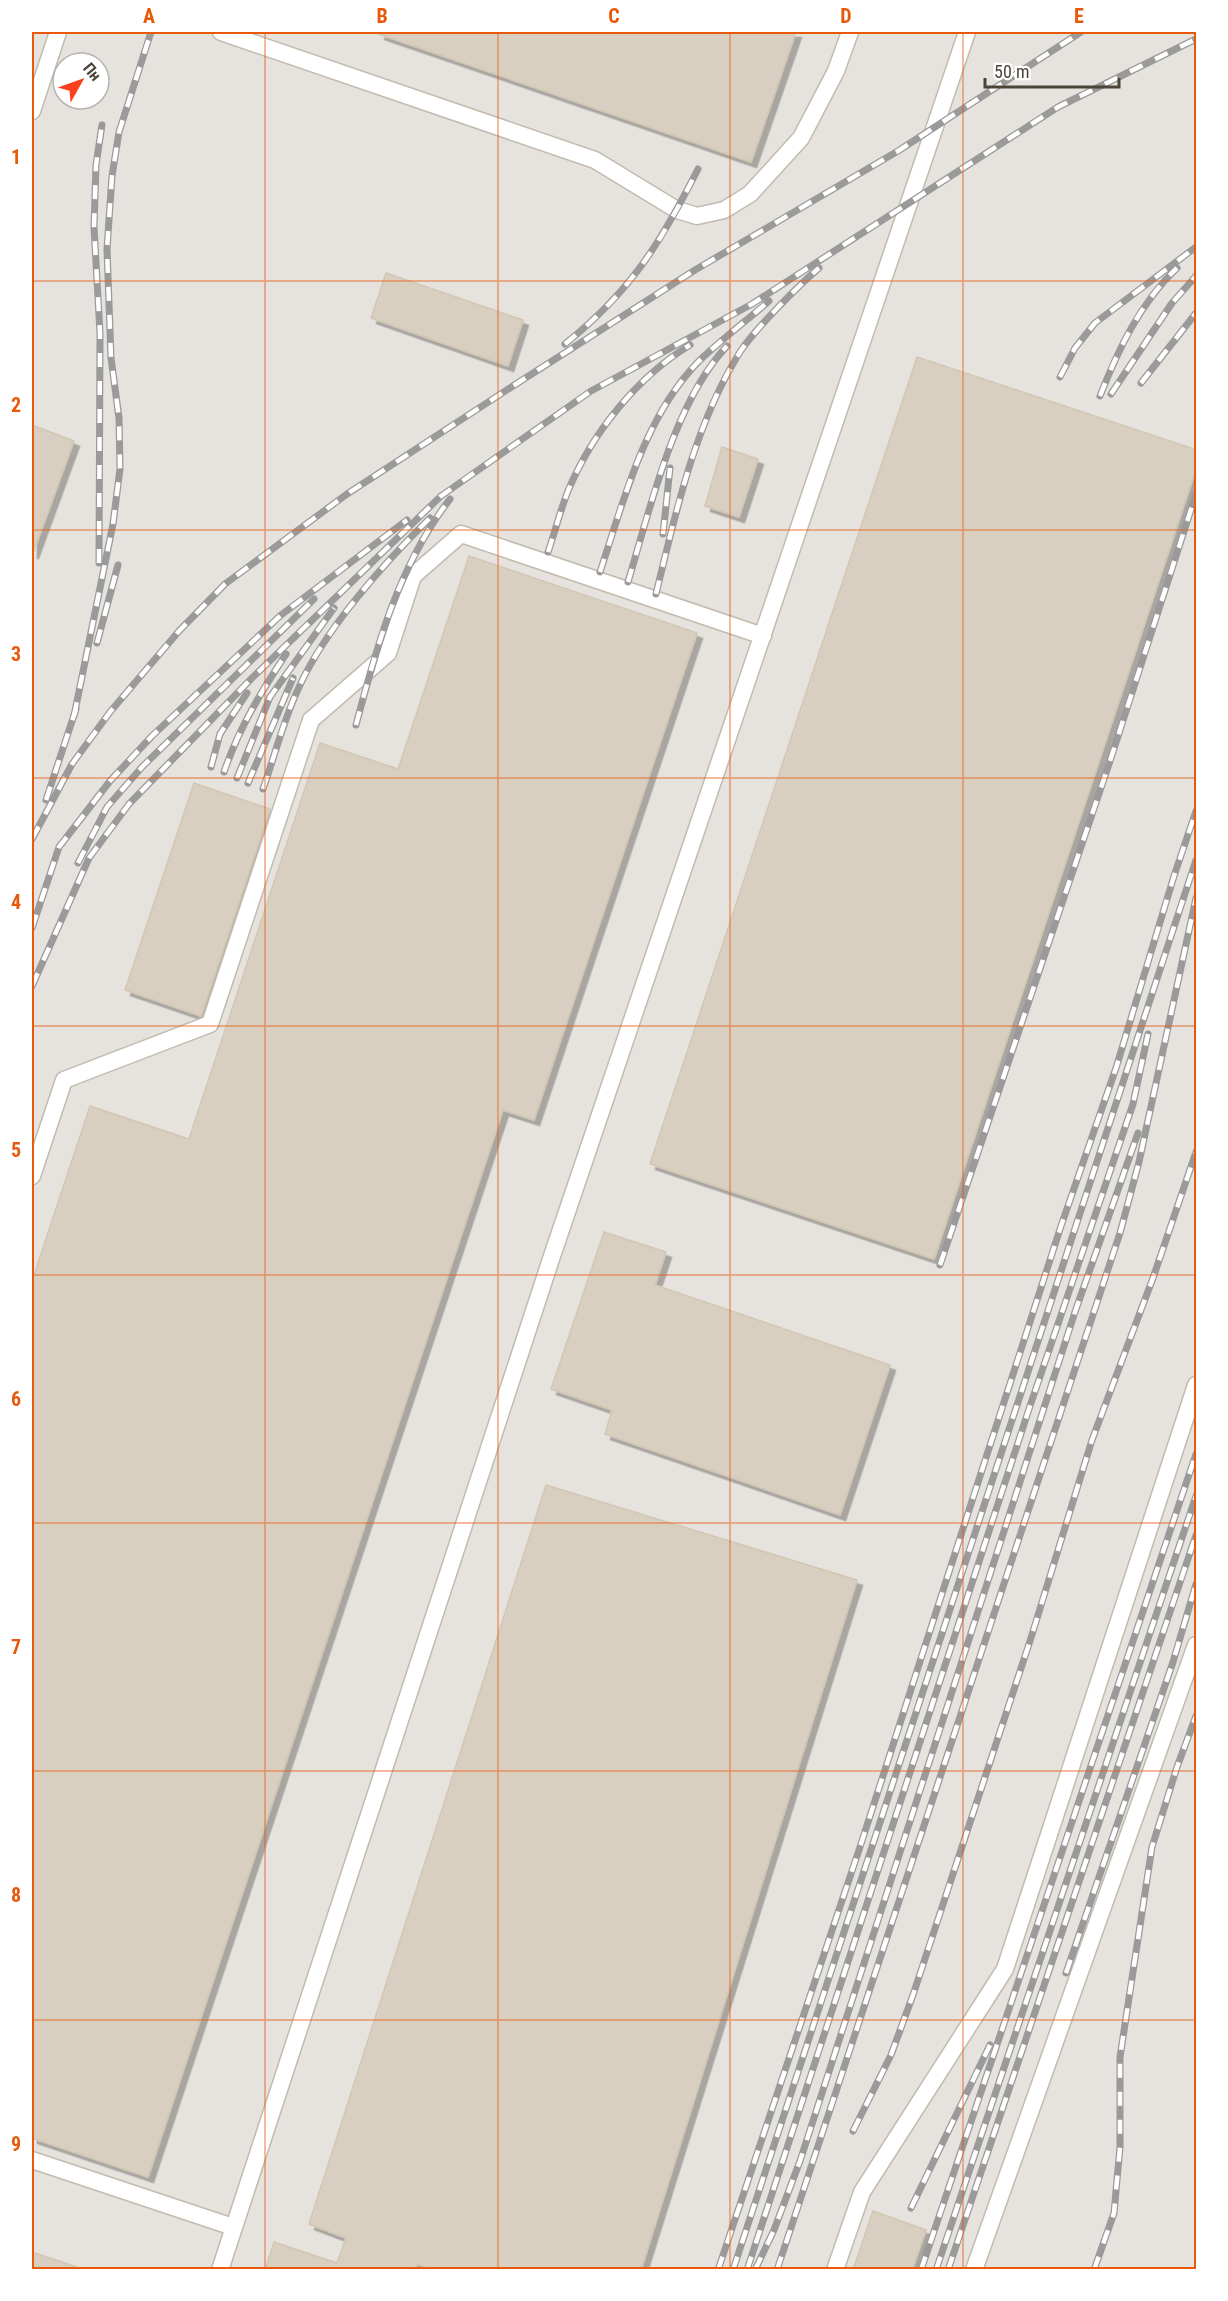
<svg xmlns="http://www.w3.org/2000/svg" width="1228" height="2301" font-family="'Roboto Condensed',sans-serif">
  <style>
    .industrial { fill: #e6e2dd; fill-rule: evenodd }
    .building { fill: #d8cfc1; stroke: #d3c7b4; stroke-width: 1.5; filter: url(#shadow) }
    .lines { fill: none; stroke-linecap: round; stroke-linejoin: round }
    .minor-casing { stroke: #c2bbae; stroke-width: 19 }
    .minor { stroke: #fff; stroke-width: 16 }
    .rail-casing { stroke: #9a9a9a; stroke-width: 7 }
    .rail { stroke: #fff; stroke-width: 4.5; stroke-dasharray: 14; stroke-linecap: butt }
    .grid { fill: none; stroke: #e8590c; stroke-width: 1.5; stroke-opacity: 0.55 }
    .neatline { fill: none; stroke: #e8590c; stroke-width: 2 }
    .grid-label { font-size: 20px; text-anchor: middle; font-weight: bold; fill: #e8590c }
  </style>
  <defs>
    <filter id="shadow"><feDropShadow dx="5.5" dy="5.5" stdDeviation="0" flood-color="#0004"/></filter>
  </defs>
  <rect width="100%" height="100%" fill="#f6f3ec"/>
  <!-- industrial -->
  <path class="industrial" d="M32,32H1196V2269L32,2270ZM63,63H99V99H63Z"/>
  <!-- building -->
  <g class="building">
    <path d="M380,32H796L751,162L379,34Z"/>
    <path d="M386,273L523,320L508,366L371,318Z"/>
    <path d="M917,357L1197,450V466L934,1259L650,1164Z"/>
    <path d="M32,425L74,441L33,553H32Z"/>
    <path d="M722,447L758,459L739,517L705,506Z"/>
    <path d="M469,556L697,633L534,1120L503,1110L148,2177L32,2138V1281L90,1106L189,1139L320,743L398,769Z"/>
    <path d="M194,783L270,809L201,1016L125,990Z"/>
    <path d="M604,1232L666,1252L655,1285L890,1365L840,1515L605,1434L612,1410L551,1389Z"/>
    <path d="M546,1485L857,1580L641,2270H434L417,2264L416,2270H265L274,2242L337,2263L346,2238L309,2224Z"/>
    <path d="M873,2211L926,2230L912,2270H853Z"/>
    <path d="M32,2252L77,2267V2270H32Z"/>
  </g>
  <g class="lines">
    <!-- minor casing -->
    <g class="minor-casing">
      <g id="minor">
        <path d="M221,32L595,160L677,210L697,216L724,210L750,194L801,138L836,71L850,32"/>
        <path d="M32,111L58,32"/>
        <path d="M32,1176L64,1080L210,1024L311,720L388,653L413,576L461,534L763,636"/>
        <path d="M32,2160L233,2227"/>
        <path d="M220,2270L551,1259L967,32"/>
        <path d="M835,2270L862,2192L1005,1969L1196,1385"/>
        <path d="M974,2270L1196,1645"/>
      </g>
    </g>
    <!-- minor -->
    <use href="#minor" class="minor"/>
    <!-- rail casing -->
    <g class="rail-casing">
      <g id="rail">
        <path d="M565,344C631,291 660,244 698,169"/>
        <path d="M1060,377L1075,348L1095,323L1196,247"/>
        <path d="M1141,383L1196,313"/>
        <path d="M1111,394L1172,303L1196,276"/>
        <path d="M1100,396C1118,350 1140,303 1177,268"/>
        <path d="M663,534L670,468"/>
        <path d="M548,552C555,532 560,511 568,491C592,433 637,377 690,345"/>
        <path d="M99,563L100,333L94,227L96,165L102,125"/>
        <path d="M600,572C624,500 644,417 699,361C721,340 746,321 769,301"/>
        <path d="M628,582C650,509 674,402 727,346"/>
        <path d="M656,594C676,511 695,424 740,352C755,329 798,286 819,268"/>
        <path d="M97,643L118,565"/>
        <path d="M74,716L113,524L120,469L119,418L111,358L107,249L112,176L119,132L151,32"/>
        <path d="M356,725C377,645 399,565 450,499"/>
        <path d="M211,767L220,734L247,693"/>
        <path d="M224,772C239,728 261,692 286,654"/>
        <path d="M237,778L270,697L334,608"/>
        <path d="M248,783L293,678"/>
        <path d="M263,789C275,755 284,718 300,685C326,628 385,562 430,518"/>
        <path d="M46,800L76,709"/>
        <path d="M32,839L72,764L110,712L179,631L225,584L347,494L516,384L695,270L898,151L1081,32"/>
        <path d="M78,863L107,807L142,767L314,599"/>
        <path d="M32,928L59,847L110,781L152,736L281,615L407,520"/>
        <path d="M32,986L89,858L129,804L252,678L441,496L591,391L752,304L1058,107L1196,39"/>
        <path d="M940,1265L1111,758L1196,494"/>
        <path d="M1066,1973L1173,1662L1196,1584"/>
        <path d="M853,2131L891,2055L913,1995L1030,1641L1092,1440L1153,1278L1196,1152"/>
        <path d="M911,2208L990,2045"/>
        <path d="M718,2270L859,1850L1061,1226L1116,1068L1174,876L1196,811"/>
        <path d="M733,2270L1196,860"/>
        <path d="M747,2270L1030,1406L1133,1104L1148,1034"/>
        <path d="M755,2270L774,2230L800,2161L1075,1312L1138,1133"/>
        <path d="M777,2270L1120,1233L1139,1162L1196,898"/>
        <path d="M921,2270L1196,1454"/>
        <path d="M936,2270L1196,1496"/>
        <path d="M948,2270L1196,1535"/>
        <path d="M1094,2270L1114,2213L1120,2147V2057L1152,1847L1177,1767L1196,1716"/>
      </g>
    </g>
    <!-- rail -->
    <use href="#rail" class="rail"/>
  </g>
  <!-- grid -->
  <path class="grid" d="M265,32V2270M498,32V2270M730,32V2270M963,32V2270M32,281H1196M32,530H1196M32,778H1196M32,1026H1196M32,1275H1196M32,1523H1196M32,1771H1196M32,2020H1196"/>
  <!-- border -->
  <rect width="1228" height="2301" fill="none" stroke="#ffffff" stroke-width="66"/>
  <!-- north arrow -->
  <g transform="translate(81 81) rotate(50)"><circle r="28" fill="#ffffff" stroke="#b7b4b0" stroke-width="1.5"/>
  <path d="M0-4.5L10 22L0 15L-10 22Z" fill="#fc3f1d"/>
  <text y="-9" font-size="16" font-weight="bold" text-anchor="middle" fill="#4b4439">Пн</text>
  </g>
  <!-- scale -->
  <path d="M985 78v9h134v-9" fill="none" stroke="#4b4439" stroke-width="3"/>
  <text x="994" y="78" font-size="18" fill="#4b4439" stroke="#ffffff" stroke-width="4.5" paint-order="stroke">50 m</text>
  <rect x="33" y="33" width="1162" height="2235" class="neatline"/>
  <g class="grid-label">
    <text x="149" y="23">A</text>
    <text x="382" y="23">B</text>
    <text x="614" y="23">C</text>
    <text x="846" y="23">D</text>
    <text x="1079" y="23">E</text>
    <text x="16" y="164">1</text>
    <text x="16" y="412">2</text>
    <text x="16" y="661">3</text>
    <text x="16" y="909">4</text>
    <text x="16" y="1157">5</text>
    <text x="16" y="1406">6</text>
    <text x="16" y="1654">7</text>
    <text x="16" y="1902">8</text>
    <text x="16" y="2151">9</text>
  </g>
</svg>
